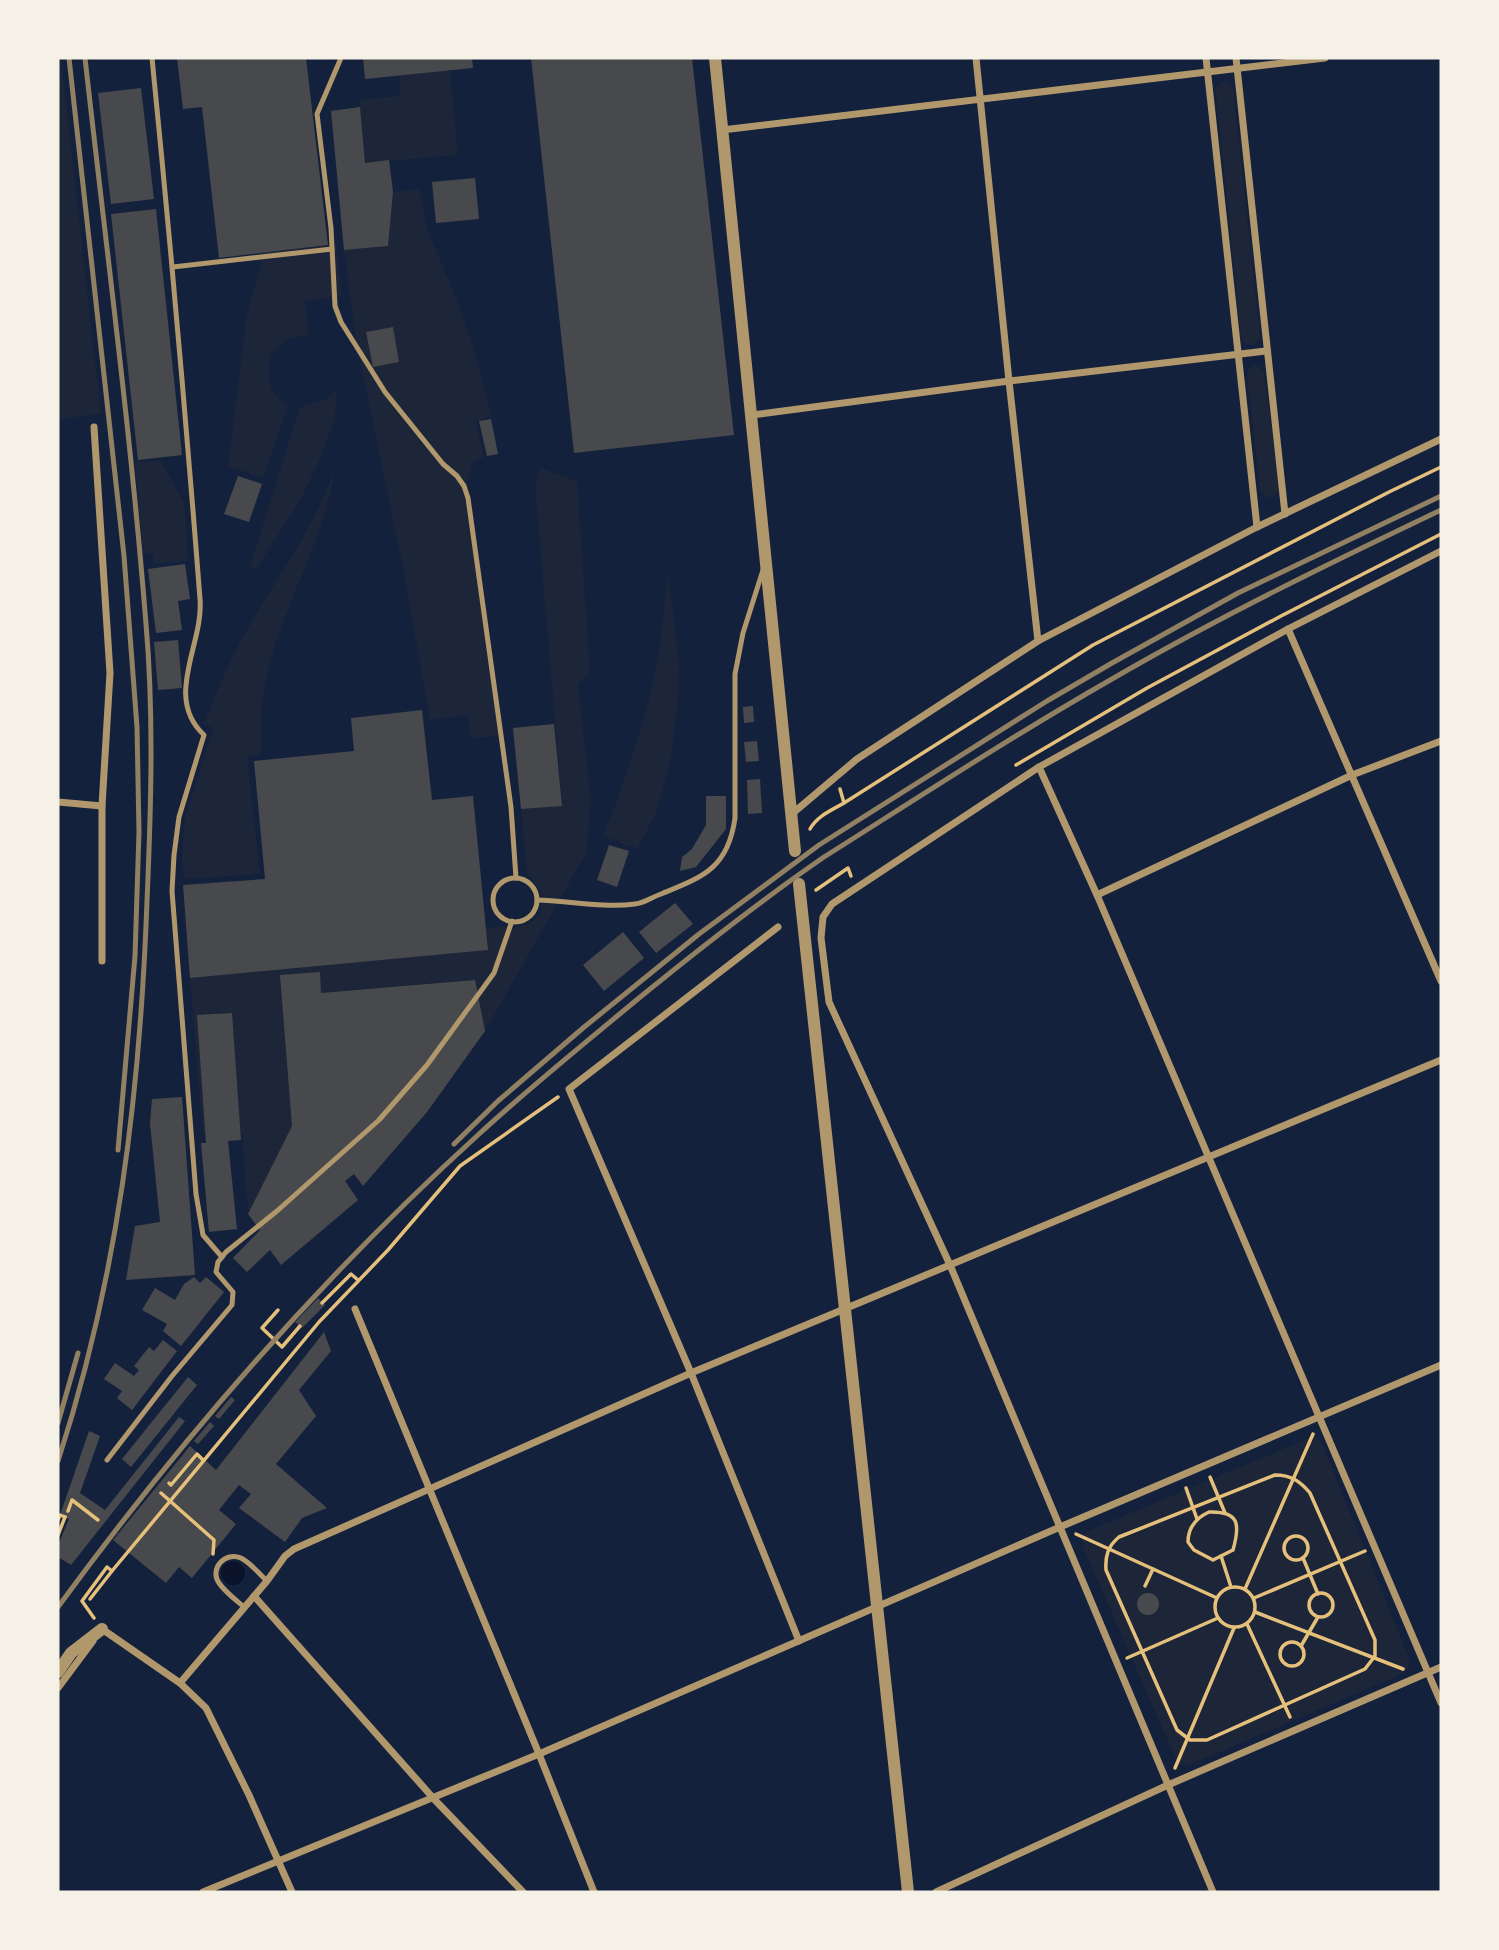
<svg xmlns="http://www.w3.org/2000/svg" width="1499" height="1950" font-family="'Titillium Web',sans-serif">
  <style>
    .green { fill: #1d2539 }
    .water { fill: #0b132b }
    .building { fill: #48494c }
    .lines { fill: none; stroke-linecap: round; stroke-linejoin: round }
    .path { stroke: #e5c07b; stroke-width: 3.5 }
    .service { stroke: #b1986c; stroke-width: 5 }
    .minor { stroke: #b1986c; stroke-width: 7 }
    .tertiary { stroke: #b1986c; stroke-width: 12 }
    .rail { stroke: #918062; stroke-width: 5 }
  </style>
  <rect width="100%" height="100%" fill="#14213d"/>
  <!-- green -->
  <g class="green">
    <path d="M58,58H61L101,414L58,419Z"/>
    <path d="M450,70L458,155L365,163L359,100L400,96L399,75Z"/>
    <path d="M1224,81L1230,83L1233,88L1260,335L1259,341L1253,345L1246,344L1241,337L1216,92L1217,86Z"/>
    <path d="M419,189L427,229L458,303L475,352L491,416L476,421L484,457L473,462L467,480L501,736L471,738L468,715L430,720L404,573L355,335L344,250L388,246L393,192Z"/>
    <path d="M336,245L342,296L305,301L309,334L286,340L270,355C268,380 266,390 288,406L263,478L228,466L247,313L265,252Z"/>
    <path d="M1254,365L1260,367L1264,372L1279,488L1277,494L1271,498L1264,496L1260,489L1247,375L1248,369Z"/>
    <path d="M337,389L335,419L320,458L301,499L256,569L250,566L300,407L327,399Z"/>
    <path d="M160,460L184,502L188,561L154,564L153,553L143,554L135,462Z"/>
    <path d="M335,468C325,537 290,592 271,658C262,689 260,722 261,754L247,757L260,874L184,879L182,854L185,818L213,728L204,724C214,701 222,676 234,654C266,591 312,536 335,468Z"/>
    <path d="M541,468L577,481L590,673L578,684L591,801L586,853L485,1031L427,1112L363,1186L353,1175L269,1241L248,1214L242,1131L203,1134L190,978L488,950L486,928C497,927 509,928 520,926C550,920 546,890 527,874L521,809L562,805L535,483Z"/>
    <path d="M668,571L679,665L678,700L670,764L655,815L637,849L603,836C628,775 651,705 661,640C664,617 665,594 668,571Z"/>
    <path d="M1314,1436L1321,1441L1409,1658V1666L1402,1674L1189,1765L1178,1764L1083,1547V1535L1088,1531Z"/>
  </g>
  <!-- water -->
  <circle class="water" cx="233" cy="1573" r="12"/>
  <!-- building -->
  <g class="building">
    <path d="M177,58H306L328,245L219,258L202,107L183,109Z"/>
    <path d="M363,58H472L473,68L365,79Z"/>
    <path d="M531,58H692L734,435L574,453Z"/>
    <path d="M141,88L154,199L111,204L98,93Z"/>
    <path d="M360,107L365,163L389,160L393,192L388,246L344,250L331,111Z"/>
    <path d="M475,178L479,219L436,223L432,182Z"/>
    <path d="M156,209L182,455L138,460L111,214Z"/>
    <path d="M393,327L399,362L373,367L366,332Z"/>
    <path d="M491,419L498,454L487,456L479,421Z"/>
    <path d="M238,476L262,484L249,522L224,514Z"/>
    <path d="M185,564L190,599L178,601L182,630L156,633L148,569Z"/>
    <path d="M178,640L182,688L158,690L154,642Z"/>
    <path d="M753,706L754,722L744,723L743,707Z"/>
    <path d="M422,710L432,800L473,796L488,950L190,978L183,885L265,879L254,761L354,751L351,718Z"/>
    <path d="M554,724L562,806L521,809L513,728Z"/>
    <path d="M757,741L759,761L746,762L744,742Z"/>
    <path d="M760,779L762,813L748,814L747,780Z"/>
    <path d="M706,796H726V829L696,867L680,871L682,857L692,849L706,825Z"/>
    <path d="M609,845L629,851L617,887L597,880Z"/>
    <path d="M675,903L693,924L656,953L639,932Z"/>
    <path d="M623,932L644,958L604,991L583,965Z"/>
    <path d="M320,972L321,993L475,980L485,1031L427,1112L363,1186L354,1174L345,1181L358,1200L281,1265L270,1250L247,1272L233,1258L260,1230L248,1214L292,1126L280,975Z"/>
    <path d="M232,1013L241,1140L228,1141L237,1229L209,1232L201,1143H206L197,1015Z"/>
    <path d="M182,1097L195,1275L126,1280L135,1226L160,1222L150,1123L152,1099Z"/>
    <path d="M194,1277L200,1283L206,1277L224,1292L181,1346L163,1331L167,1324L142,1310L155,1288L175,1300L184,1284Z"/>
    <path d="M318,1298L325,1305L302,1328L295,1322Z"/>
    <path d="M324,1332L331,1351L299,1390L316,1416L276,1464L327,1508L302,1518L285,1542L239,1508L251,1494L239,1485L219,1510L236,1524L192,1578L179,1567L166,1583L113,1540L190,1446L216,1470Z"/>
    <path d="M163,1340L177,1351L132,1410L117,1398L122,1391L104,1379L115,1363L134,1376L139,1370L134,1366L149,1347L154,1351Z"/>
    <path d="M188,1377L197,1385L131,1467L122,1459Z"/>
    <path d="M231,1397L235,1400L219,1419L215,1416Z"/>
    <path d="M179,1417L185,1421L71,1565L58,1557V1545L69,1519L60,1515L89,1431L100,1436L80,1493L105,1510Z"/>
    <path d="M210,1422L214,1426L198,1444L194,1441Z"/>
    <circle cx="1148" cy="1604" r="11"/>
  </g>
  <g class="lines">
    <!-- path -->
    <g class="path">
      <path d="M1016,765L1147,688L1281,616L1441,534"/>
      <path d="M840,789L844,803L1093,645L1389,492L1441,467"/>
      <path d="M810,829C817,816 832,810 844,803"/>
      <path d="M816,890L848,868L851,876"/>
      <path d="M322,1303L351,1274L358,1280"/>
      <path d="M278,1310L262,1328L282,1347L300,1326"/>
      <path d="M1275,1475C1291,1475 1300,1481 1310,1493L1375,1640V1656L1365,1669L1207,1740H1190L1177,1730L1106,1570C1105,1556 1108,1546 1119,1537Z"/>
      <path d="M1210,1477L1225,1513"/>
      <path d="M169,1483L171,1485L197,1454L203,1460"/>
      <path d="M1186,1488L1197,1519"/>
      <path d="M161,1493L214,1540L213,1554"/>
      <path d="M68,1511L72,1500L98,1520"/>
      <path d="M1209,1512C1240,1511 1240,1525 1233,1550L1213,1560L1194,1550L1188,1542C1188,1527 1196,1518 1209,1512Z"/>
      <path d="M58,1520L60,1515L65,1517"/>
      <path d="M1076,1534L1217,1598"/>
      <path d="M58,1535L65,1517"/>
      <circle cx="1296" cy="1548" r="12"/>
      <path d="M1221,1556L1231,1587"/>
      <path d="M1303,1558L1318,1594"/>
      <path d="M1145,1586L1153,1569"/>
      <circle cx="1235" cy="1607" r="20"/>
      <path d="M1245,1589L1313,1434"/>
      <circle cx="1321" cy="1605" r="12"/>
      <path d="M1254,1598L1365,1551"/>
      <path d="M90,1599L112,1571"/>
      <path d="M1255,1612L1403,1669"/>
      <path d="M94,1618L82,1601L107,1567L112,1571L319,1322L388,1250L460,1166L558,1097"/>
      <path d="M1247,1624L1290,1717"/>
      <circle cx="1292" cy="1654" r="12"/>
      <path d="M1301,1646L1318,1617"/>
      <path d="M1127,1658L1218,1618"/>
      <path d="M1175,1768L1234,1628"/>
    </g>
    <!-- service -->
    <g class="service">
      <path d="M152,58C170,238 186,418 200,599C204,644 163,697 204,735L179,817L174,855L172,891L196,1194L203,1235L222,1257"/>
      <path d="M341,58L317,114L331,228L335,306L341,322L385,392L443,464L457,476L464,486L468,498L511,807L516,878"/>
      <path d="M173,267L332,249"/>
      <circle cx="515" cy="900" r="22"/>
      <path d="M537,900C569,901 604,908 635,904C645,903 652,897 661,894C702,877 728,869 735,818V674L743,633L763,570"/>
      <path d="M107,1460L172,1376L232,1305L233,1292L216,1272L218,1262L226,1252L277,1211L379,1120L427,1065L494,973L512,921"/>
      <path d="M244,1607C236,1600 225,1592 219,1583C209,1569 225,1551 241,1558C251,1563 259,1574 267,1581"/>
    </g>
    <!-- minor -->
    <g class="minor">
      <path d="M976,58L1009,381L1038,641"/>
      <path d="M1206,58L1257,527"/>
      <path d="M1236,58L1285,514"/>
      <path d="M722,130L1325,58"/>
      <path d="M752,415L1009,381L1266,351"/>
      <path d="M94,427L110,673L102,806V961"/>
      <path d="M1288,629L1441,981"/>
      <path d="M1039,767L1097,895L1441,1703"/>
      <path d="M58,802L102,806"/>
      <path d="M793,813L857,759L1038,641L1257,527L1441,439"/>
      <path d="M1097,895L1352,775L1441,741"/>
      <path d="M778,927L569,1089L691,1373L799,1641"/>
      <path d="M355,1309L539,1754L594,1892"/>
      <path d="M254,1596L434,1799L523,1892"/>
      <path d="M100,1631L102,1629L180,1683L206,1708L249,1795L292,1892"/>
      <path d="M180,1683L267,1581L285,1556L294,1549L691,1373L1441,1060"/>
      <path d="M58,1688L93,1641"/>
      <path d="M203,1892L539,1754L1060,1527L1441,1365"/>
      <path d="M936,1892L1168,1785L1441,1667"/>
      <path d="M1213,1892L950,1265L829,1002L821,938L823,917L832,904L1039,767L1288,629L1441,551"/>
    </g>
    <!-- tertiary -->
    <g class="tertiary">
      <path d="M715,58L795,851"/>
      <path d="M799,884L908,1892"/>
      <path d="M58,1672L71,1653L102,1629"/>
    </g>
    <!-- rail -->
    <g class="rail">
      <path d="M69,58L124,556L137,727L139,832L135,956L118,1150"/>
      <path d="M454,1144L498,1101L583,1028L699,934L819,845L1047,701L1112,663L1238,593L1441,496"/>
      <path d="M58,1423L78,1353"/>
      <path d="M58,1461C118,1277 140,1094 147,901C151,809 154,716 146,624C131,435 106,246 85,58"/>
      <path d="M58,1607C181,1439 324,1275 478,1135C530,1087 585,1043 639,998C699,949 760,901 824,857C919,797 1014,735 1112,679C1219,617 1330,563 1441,510"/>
    </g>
  </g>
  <!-- border -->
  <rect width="1499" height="1950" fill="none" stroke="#f6f1e7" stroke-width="119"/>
</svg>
